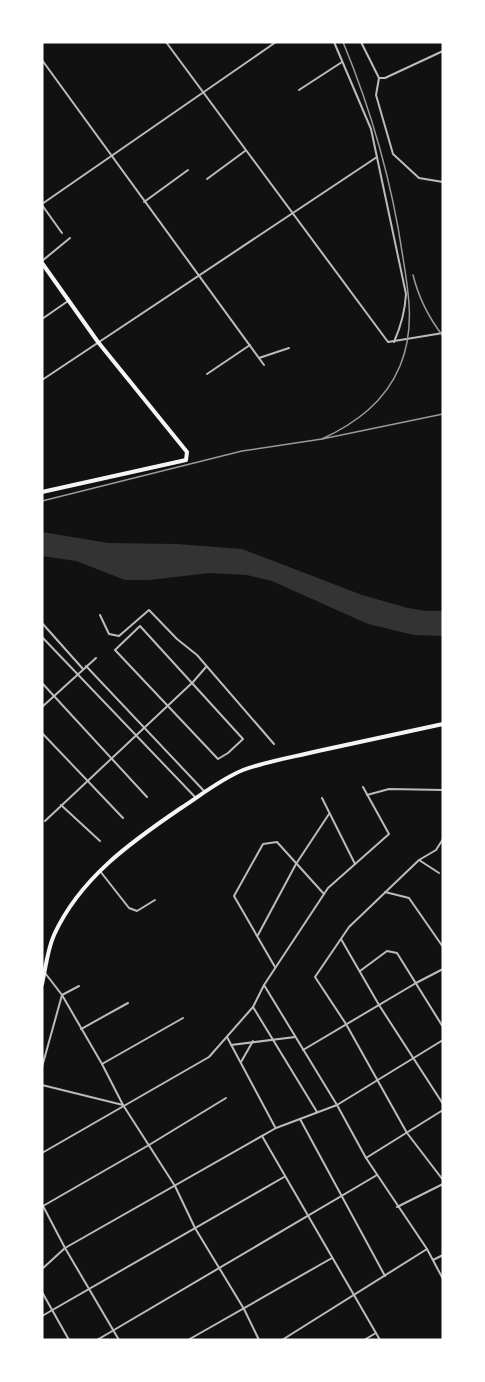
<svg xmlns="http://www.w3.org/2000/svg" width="485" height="1382" font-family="Jost,sans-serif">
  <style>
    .water { fill: #333 }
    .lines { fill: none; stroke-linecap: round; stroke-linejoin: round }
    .minor { stroke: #bcbcbc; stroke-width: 2 }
    .primary { stroke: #f5f5f5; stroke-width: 4 }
    .rail { stroke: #9a9a9a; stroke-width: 1.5 }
  </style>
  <rect width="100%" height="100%" fill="#111"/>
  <!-- water -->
  <path class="water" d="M42,532L108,543L176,544L242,549L362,595L408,608L427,611H443V636L414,635L368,624L272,581L247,575L210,573L149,580H125L76,561L42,556Z"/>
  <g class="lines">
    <!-- minor -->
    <g class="minor">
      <path d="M166,42L388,342L443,333"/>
      <path d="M334,42L371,129L406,294C405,312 401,326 394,342"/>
      <path d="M361,42L379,78L376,95L393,154L419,178L443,182"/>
      <path d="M42,60L264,365"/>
      <path d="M380,78H385L443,51"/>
      <path d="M299,90L342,62"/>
      <path d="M207,179L245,151"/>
      <path d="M144,202L188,170"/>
      <path d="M42,204L276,42"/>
      <path d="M42,205L62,233"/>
      <path d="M42,261L70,238"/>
      <path d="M42,319L68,301"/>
      <path d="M259,358L289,348"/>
      <path d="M207,374L250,345"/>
      <path d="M42,380L377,157"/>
      <path d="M100,615L109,634L119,636L149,610L177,639L197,655L274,744"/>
      <path d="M42,623L83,669"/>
      <path d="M140,626L243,739L228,753L218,759L115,650Z"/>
      <path d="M42,637L196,798"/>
      <path d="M86,666L205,792"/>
      <path d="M42,683L147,797"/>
      <path d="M42,707L96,658"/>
      <path d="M42,733L123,818"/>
      <path d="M367,795L389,789L443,790"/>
      <path d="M322,798L355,864"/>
      <path d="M61,805L100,841"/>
      <path d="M45,821L193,682L206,667"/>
      <path d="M443,839L436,850L419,860L349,927L315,977L346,1024L407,1133L443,1180"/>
      <path d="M419,860L439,873"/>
      <path d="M100,871L129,908L137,911L155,900"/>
      <path d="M385,892L409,898L443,947"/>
      <path d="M258,935L296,864L329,814"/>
      <path d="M341,939L379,1005L443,1104"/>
      <path d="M275,967L234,896L263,844L277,842L324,894"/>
      <path d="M42,969L62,995L102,1064L123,1105L175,1186L195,1228L244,1309L259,1340"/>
      <path d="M360,971L387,951L397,953L443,1027"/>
      <path d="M264,985L337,1105L366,1158L427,1249L443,1279"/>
      <path d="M253,1007L317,1112"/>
      <path d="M81,1029L128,1003"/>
      <path d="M227,1037L275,1127"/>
      <path d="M231,1045L295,1037"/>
      <path d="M303,1050L416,983L443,969"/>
      <path d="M241,1062L253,1041"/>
      <path d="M102,1064L183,1018"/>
      <path d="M42,1067L62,995L79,986"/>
      <path d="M42,1085L123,1105"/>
      <path d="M300,1119L385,1276"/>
      <path d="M262,1136L380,1340"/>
      <path d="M42,1153L209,1057L253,1007L264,985L328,888L389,834L363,787"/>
      <path d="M366,1158L443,1110"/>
      <path d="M42,1204L65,1248L119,1340"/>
      <path d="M43,1206L149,1145L226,1098"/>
      <path d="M397,1207L443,1184"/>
      <path d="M433,1260L443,1255"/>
      <path d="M42,1269L65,1248L276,1128L337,1105L443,1040"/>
      <path d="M42,1292L69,1340"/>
      <path d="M42,1316L284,1177"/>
      <path d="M97,1340L377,1175"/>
      <path d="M188,1340L332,1258"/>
      <path d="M282,1340L427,1249"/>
      <path d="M364,1340L376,1333"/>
    </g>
    <!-- primary -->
    <g class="primary">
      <path d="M42,263L98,342L187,452L186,460L42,492"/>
      <path d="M42,984C46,967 47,951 54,935C80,878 131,842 181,808C201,795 221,779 243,770C267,761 294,757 318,751C360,742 401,733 443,724"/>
    </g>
    <!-- rail -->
    <g class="rail">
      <path d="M413,275C419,299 428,317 443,336"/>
      <path d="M322,439C356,423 385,402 400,366C415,330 409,294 403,258C392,182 372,112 343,42"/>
      <path d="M42,501L242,451L322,439L443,414"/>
    </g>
  </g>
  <!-- border -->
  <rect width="485" height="1382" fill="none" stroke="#ffffff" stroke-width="87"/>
</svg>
